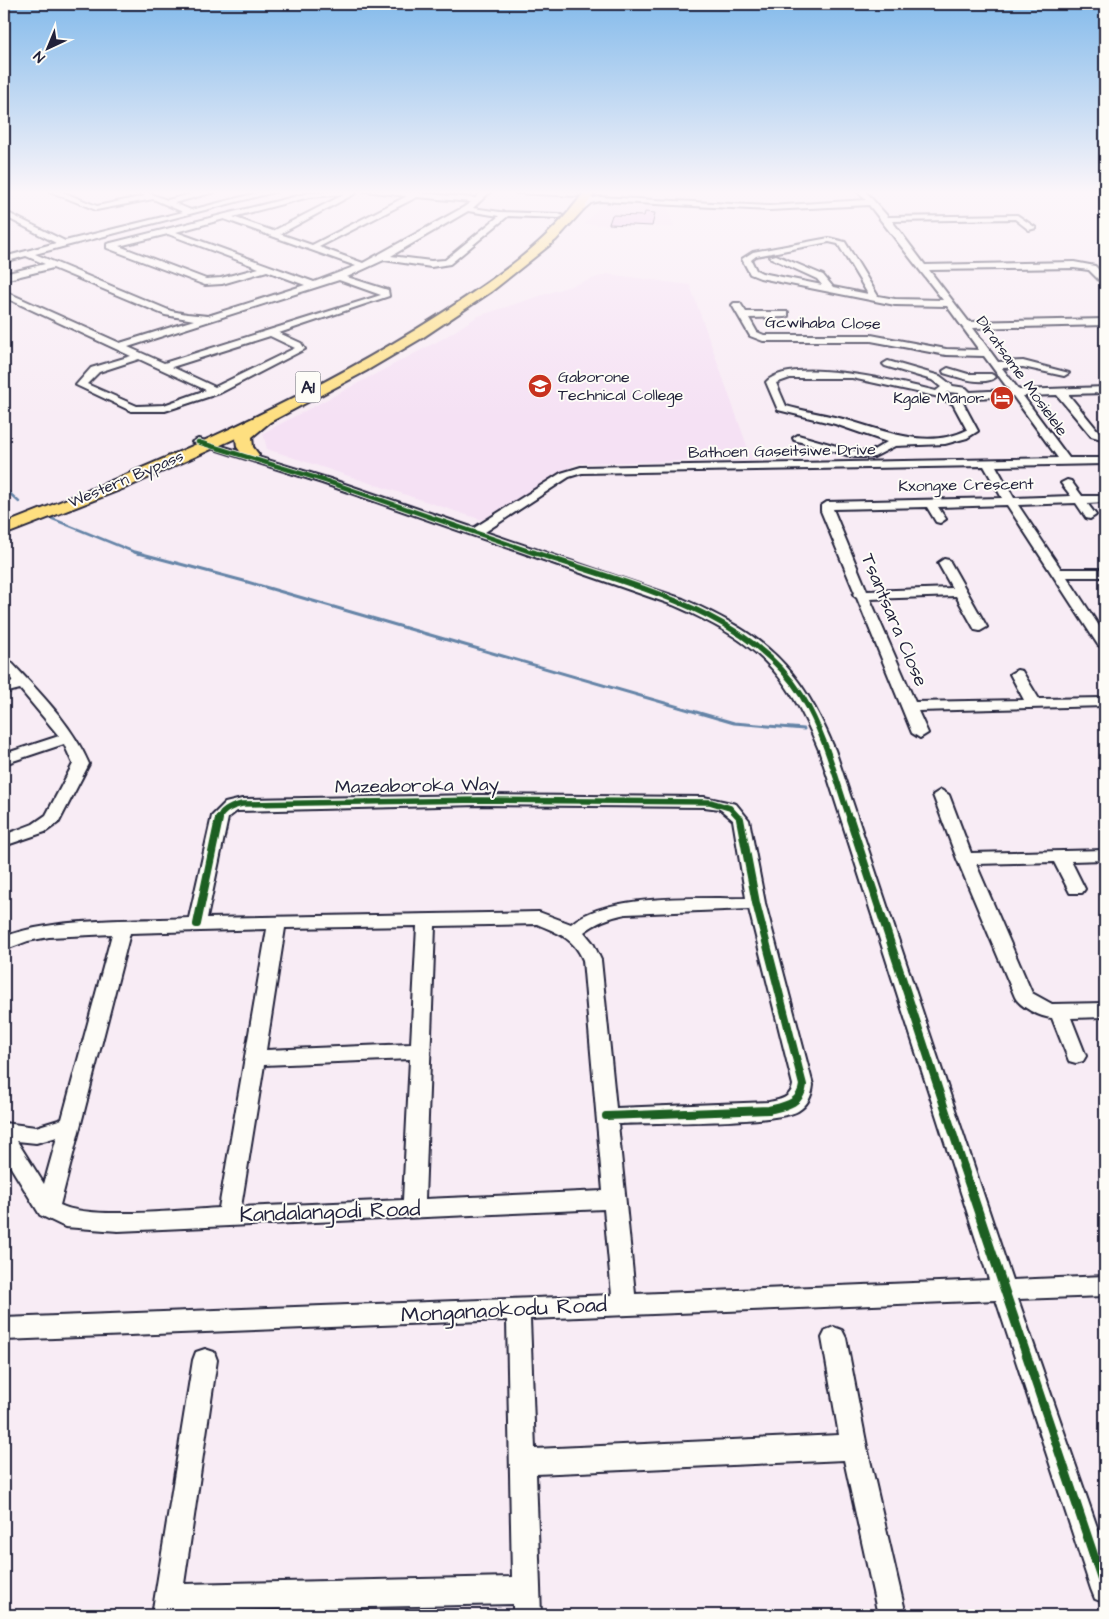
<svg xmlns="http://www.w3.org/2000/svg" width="1109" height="1619" font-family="'Architects Daughter',sans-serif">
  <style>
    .built { fill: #f5e1f4 }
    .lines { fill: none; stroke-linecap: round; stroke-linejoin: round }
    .stream-far1 { stroke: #6584a7; stroke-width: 2.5 }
    .stream { stroke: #6584a7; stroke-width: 3 }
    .building { fill: #eec7f0; stroke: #22223b }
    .minor-casing { stroke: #22223b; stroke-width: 4 }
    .highway-casing { stroke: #22223b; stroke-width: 4 }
    .minor { fill: #fdfcf7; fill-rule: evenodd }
    .highway { fill: #fedf80; fill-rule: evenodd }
    .cycleway-far3-casing { stroke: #fdfcf7; stroke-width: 6 }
    .cycleway-far2-casing { stroke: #fdfcf7; stroke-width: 8 }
    .cycleway-far1-casing { stroke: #fdfcf7; stroke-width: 11 }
    .cycleway-casing { stroke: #fdfcf7; stroke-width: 12 }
    .cycleway-far3 { stroke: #1b5e20; stroke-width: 4.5 }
    .cycleway-far2 { stroke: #1b5e20; stroke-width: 5.5 }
    .cycleway-far1 { stroke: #1b5e20; stroke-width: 8 }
    .cycleway { stroke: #1b5e20; stroke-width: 9 }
    .labels { text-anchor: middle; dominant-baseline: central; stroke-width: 4; stroke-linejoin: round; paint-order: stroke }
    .far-street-label { font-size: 16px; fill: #22223b; stroke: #fdfcf7 }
    .far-poi-label { font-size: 16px; fill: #22223b; stroke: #fdfcf7; text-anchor: start }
    .shield { fill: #fdfcf7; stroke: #646373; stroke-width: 1 }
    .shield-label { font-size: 18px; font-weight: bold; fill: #22223b }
    .street-label { font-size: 19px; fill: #22223b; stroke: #fdfcf7 }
    .near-street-label { font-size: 22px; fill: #22223b; stroke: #fdfcf7 }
  </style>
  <rect width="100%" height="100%" fill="#f8ecf5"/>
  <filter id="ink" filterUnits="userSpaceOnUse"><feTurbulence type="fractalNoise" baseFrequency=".02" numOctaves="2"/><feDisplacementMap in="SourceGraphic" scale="10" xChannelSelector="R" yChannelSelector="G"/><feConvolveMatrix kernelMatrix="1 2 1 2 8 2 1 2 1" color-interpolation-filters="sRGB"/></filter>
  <g filter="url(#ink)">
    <!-- built -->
    <g class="built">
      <path d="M607,200L667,205L674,227L584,224Z"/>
      <path d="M607,274L690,285L752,460L577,463L482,520L267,449L263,433L444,338L478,316Z"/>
    </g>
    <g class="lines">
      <!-- stream-far1 -->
      <g class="stream-far1">
        <path d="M4,488L19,502"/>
        <path d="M48,517L139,554"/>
      </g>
      <!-- stream -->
      <path class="stream" d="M135,552L244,581L734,723L804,729"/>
    </g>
    <!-- building -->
    <path class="building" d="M645,212L655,213L652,226L609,224L612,215L644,216Z"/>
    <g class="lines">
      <!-- minor casing -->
      <g class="minor-casing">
        <g id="minor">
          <path d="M49,191H60L97,206L145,196L140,193L143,191L167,200L204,191H218L174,203L191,210L265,191H278L35,254L171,311L187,314L208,316L305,285L267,271L222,284L205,285L107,248V244L309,193L354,191L356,193L280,234L312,245L407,196L365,191H396L475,198L483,191H491L473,208L500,212L559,214L563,216L559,218L508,216L450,264L431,267L384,260L347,277L388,290L389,296L279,333L301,343L305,349L220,393L165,411H131L76,385L91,368L131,356L4,297V291L120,343L194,320L165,315L53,268L4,280V274L45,264L26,256L4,262V257L56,243L4,216V211L65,241L183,212L153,199L96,210ZM345,194L273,231L233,217L309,197ZM417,197L471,202L464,207L363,263L319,247ZM468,211L499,216L445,260L431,261L391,256ZM224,219L356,266L314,282L176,232ZM168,234L259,268L221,278L206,279L119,246ZM339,280L381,295L164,363L128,347ZM270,336L295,348L215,387L172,367ZM139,359L206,390L164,405L137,406L87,384L99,372Z"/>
          <path d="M513,191H563L581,194L577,196L517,193Z"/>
          <path d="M857,191H865L888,217L1017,215L1036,228L1029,230L1015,219L892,221L925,265L1074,262L1095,266L1105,276V281H1100L1089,270L1074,268L929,270L969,322L1105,319V325L973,328L998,362L1023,361L1069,373L1064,376L1023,367L1002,368L1019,390L1105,387V393L1068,394L1099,432L1105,434V440L1091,436L1057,395L1023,396L1069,458H1105V464L996,466L1014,498L1071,496L1061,483L1067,480L1071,481L1082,496H1105V502L1087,503L1096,515L1090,519L1086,518L1076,503L1018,505L1061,569H1105V577H1067L1105,635V649L1098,645L1007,505L938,507L946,519L940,523L936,522L927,507L833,509L867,591L952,588L938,563L944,559L949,560L987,627L980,631L975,630L956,596L870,599L915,702L1024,700L1010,674L1017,670L1022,671L1039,699L1105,698V706L918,711L928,733L920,738L912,733L857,598L853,595L855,593L821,511V506L827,502L1002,498L984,466L582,473L569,477L485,532L683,599C765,635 800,666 835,750L1012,1280L1105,1276V1296L1018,1299L1105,1550V1603L1095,1599L1091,1589L996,1300L530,1319L535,1449L839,1435L822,1338L826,1330L834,1327L842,1330L846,1338L867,1447L906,1615H878L844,1460L536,1474L541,1615H513V1604L180,1611V1615H152L193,1360L196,1352L205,1349L214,1352L217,1360L184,1584L512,1577L507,1320L4,1340V1318L612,1295L604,1209L118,1231L65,1227L40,1215L4,1156V1123L36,1127L62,1119L112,934L49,937L28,941L4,950V937C55,917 133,921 189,918L212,816L225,803L242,799L479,795L704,797L736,804L749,820L765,903L813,1085C812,1095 808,1105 798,1111C776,1124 651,1122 618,1124L635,1294L989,1280L819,750C786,668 753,640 673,605L322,483L192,442L198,439L202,440L330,479L474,528L561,473L581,467L1058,458L1013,396L974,398L963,403L978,431L967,438L945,444L895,446L874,457H854L794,440L793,438L798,435L854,451H872L887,442L835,424L778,410L766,382C791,355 903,383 936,391L941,387L932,380L885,366L883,364L888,361L940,376L953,386L966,388L970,392L1009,390L984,356L946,355L871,341H763L750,336L732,305L734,303H740L746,312H788V316L785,317L749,318L757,332L764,335H871L946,349L979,350L947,306L895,305L760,278L750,274L742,259L753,252L829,238L845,242L878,296L895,299L943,300L869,205L769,210L600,201L591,203L579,213L572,211L586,199L600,197L769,206L866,200ZM829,242L838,244L868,294L833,287L823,275L776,255L769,257L817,279L822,285L762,273L756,270L751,260L756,256ZM790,378H852L935,396L953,404L967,430C924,451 882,429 839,418C822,414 804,411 786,406L776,383ZM947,392L959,393L962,396L953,398L945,394ZM479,805L704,807L720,809L733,820L746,898C697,899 608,893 571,924L539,912L207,918L228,818L237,811ZM749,909L793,1085C791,1098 780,1100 769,1102L616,1108L601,960L593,943L584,932C597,922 610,917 626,914ZM537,924C558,933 574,938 583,960L603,1191L425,1199L435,926ZM417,926L411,1044L266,1050L285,928ZM267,929L219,1208C183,1210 89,1220 60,1205L130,933ZM410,1059L403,1200L241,1207L264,1065ZM57,1137L44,1184L17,1141L36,1143Z"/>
          <path d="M948,368L968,374H991L996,377C984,387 958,377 944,373L943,371Z"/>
          <path d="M4,659L9,660C38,691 72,724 89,764L59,822L45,832L4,846V835L33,824L46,815L73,764L64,744L4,764V754L59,736L20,689L4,693V684L13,681L4,671Z"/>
          <path d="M941,790L949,795L971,853L1105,850V860L1071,861L1085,889L1082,893H1070L1054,862L976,864L1032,993L1052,1004L1105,1003V1017L1071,1018L1086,1056L1083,1061L1076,1063L1069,1061L1052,1018C1040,1017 1020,1007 1015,997L957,859L933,795Z"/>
        </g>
      </g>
      <!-- highway casing -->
      <g class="highway-casing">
        <path id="highway" d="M585,191H596L583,210L556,240L492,291L422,338L366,371L270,422L252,437L253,447L259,455L257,458H245L237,447L236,438L130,486L4,535V524C153,466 301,403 436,317C491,281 547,245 585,191Z"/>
      </g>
      <!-- minor -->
      <use href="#minor" class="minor"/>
      <!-- highway -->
      <use href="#highway" class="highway"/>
      <!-- cycleway-far3 casing -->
      <g class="cycleway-far3-casing">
        <path id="cycleway-far3" d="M198,442L326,481L537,554"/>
      </g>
      <!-- cycleway-far2 casing -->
      <g class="cycleway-far2-casing">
        <g id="cycleway-far2">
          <path d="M533,552C625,584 748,609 802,696C825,734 836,779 850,820"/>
          <path d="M219,820C221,810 233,806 242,804L479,800L710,802L730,808L741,820"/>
        </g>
      </g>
      <!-- cycleway-far1 casing -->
      <g class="cycleway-far1-casing">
        <g id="cycleway-far1">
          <path d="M850,819L964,1167"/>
          <path d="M197,924L219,819"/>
          <path d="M606,1116L769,1110C785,1106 801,1104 803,1085L756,903L740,819"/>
        </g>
      </g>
      <!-- cycleway casing -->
      <g class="cycleway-casing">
        <path id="cycleway" d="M963,1166L1105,1589"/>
      </g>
      <!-- cycleway-far3 -->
      <use href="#cycleway-far3" class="cycleway-far3"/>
      <!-- cycleway-far2 -->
      <use href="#cycleway-far2" class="cycleway-far2"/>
      <!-- cycleway-far1 -->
      <use href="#cycleway-far1" class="cycleway-far1"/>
      <!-- cycleway -->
      <use href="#cycleway" class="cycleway"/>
    </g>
  </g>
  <!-- sky -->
  <linearGradient id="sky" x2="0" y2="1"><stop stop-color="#85bbeb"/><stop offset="0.46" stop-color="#fcf6fa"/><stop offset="1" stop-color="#fcf6fa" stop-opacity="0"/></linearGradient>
  <rect width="1109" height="418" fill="url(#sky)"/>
  <!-- icons -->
  <defs>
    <g id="university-disc" transform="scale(1.25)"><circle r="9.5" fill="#c8321e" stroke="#fdfcf7"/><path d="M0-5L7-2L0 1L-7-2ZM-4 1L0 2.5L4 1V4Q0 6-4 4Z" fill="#fff"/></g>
    <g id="hotel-disc" transform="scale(1.25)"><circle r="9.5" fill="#c8321e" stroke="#fdfcf7"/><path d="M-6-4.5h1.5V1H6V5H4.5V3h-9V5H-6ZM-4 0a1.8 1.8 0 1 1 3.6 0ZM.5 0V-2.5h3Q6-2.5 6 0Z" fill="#fff"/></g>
  </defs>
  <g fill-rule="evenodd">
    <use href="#university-disc" x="540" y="386"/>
    <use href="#hotel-disc" x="1002" y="398"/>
  </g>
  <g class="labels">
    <!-- far-street labels -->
    <g class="far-street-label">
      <text transform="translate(823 323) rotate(1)">Gcwihaba Close</text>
      <text transform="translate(1022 376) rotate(54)">Diratsame Mosielele</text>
      <text transform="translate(782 451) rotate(-1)">Bathoen Gaseitsiwe Drive</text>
      <text transform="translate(126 479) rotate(-23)">Western Bypass</text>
      <text transform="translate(966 485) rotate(-1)">Kxongxe Crescent</text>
    </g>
    <!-- far-poi labels -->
    <g class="far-poi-label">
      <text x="558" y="377">Gaborone<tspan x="558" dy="18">Technical College</tspan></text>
      <text x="984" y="398" text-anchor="end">Kgale Manor</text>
    </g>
    <!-- shield labels -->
    <rect class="shield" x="295.5" y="371.5" width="25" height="31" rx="4"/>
    <g class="shield-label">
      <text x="308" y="387">A1</text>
    </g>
    <!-- street labels -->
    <g class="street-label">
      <text transform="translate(894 620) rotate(67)">Tsantsara Close</text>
      <text transform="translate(417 786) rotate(-1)">Mazeaboroka Way</text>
    </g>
    <!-- near-street labels -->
    <g class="near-street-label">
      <text transform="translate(330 1212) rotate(-2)">Kandalangodi Road</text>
      <text transform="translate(504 1310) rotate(-3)">Monganaokodu Road</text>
    </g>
  </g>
  <!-- margin -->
  <rect width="1109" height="1619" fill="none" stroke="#fdfcf7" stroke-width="20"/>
  <rect x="10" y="10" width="1089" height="1599" fill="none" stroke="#22223b" stroke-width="2" filter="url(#ink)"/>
  <!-- north arrow -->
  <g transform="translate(48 48) rotate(224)" stroke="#fdfcf7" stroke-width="4" paint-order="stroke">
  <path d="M0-4L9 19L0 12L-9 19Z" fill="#22223b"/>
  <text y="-8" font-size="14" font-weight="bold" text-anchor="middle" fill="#22223b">N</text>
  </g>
</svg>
